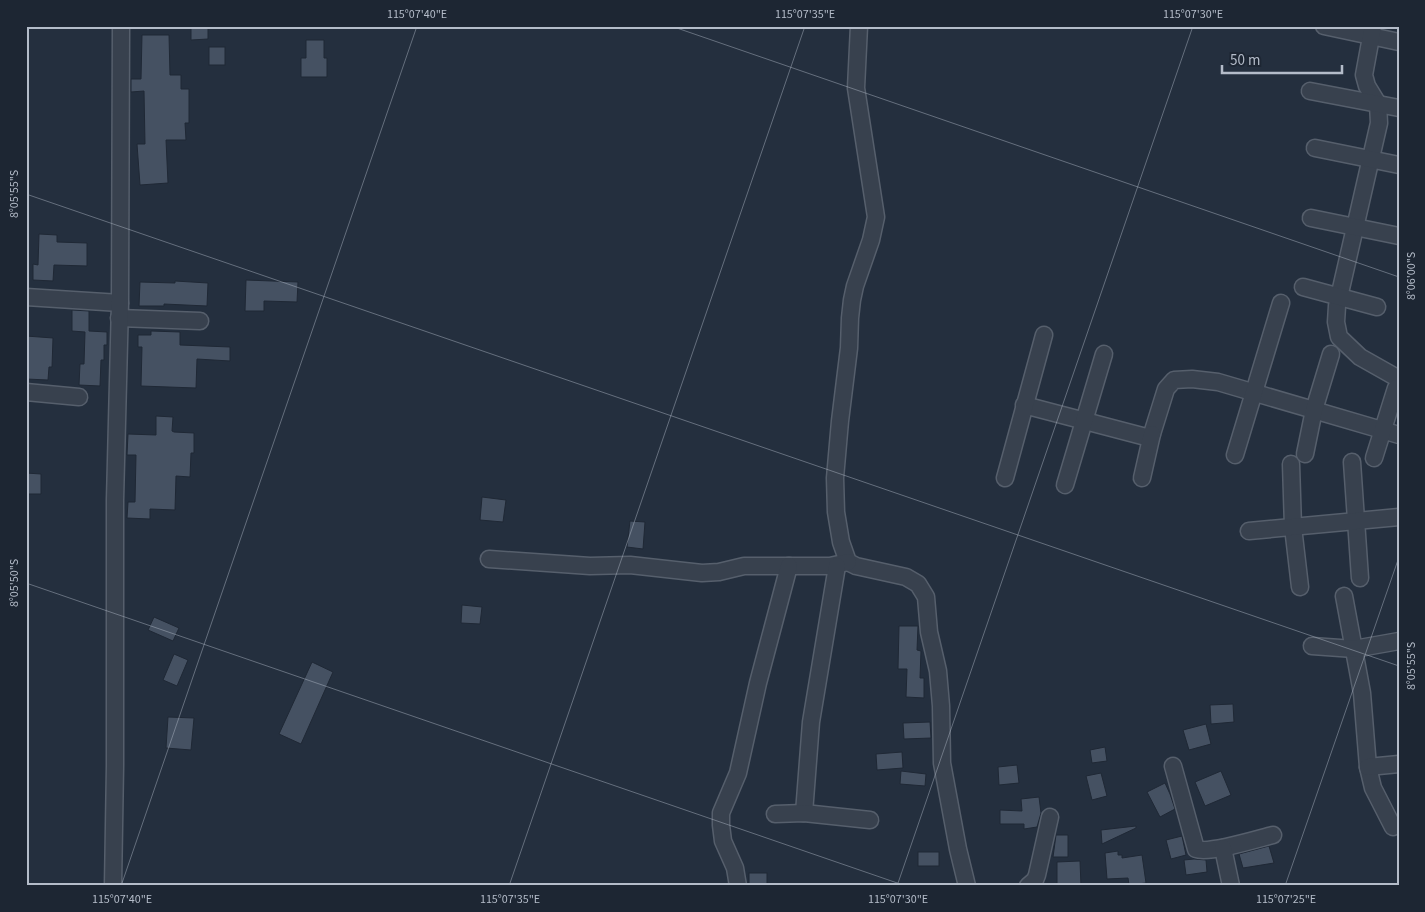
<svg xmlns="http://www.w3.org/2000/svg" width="1425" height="912" font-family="'Source Sans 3',sans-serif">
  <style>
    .building { fill: #455162; stroke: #1f2835 }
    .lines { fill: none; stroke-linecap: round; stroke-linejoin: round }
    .minor-casing { stroke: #565f6c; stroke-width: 19 }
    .minor { stroke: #38414e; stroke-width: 16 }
    .ticks { fill: none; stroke: #b4bcc9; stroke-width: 1; stroke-opacity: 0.45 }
    .neatline { fill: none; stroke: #b4bcc9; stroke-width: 2 }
    .ticks-label { font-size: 12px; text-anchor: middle; fill: #b4bcc9 }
  </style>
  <rect width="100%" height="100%" fill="#242f3e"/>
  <!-- building -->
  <g class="building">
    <path d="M191,26H208V39L191,40Z"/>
    <path d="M142,35H169L170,75H181V89H189V123H185L186,140H166L168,183L140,185L137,144H145L144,91L131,92V79H141Z"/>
    <path d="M306,40H324V58H327V77H301V58H306Z"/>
    <rect x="209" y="47" width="16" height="18"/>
    <path d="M39,234L57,235V242L87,243V266L54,265L53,281L33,280V264L38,265Z"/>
    <path d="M246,280L298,282L297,302L264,301V311H245Z"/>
    <path d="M175,281L208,283L207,306L164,304V306H139L140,282L175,283Z"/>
    <path d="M72,310L89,311V331L107,332V345H104V360H101L100,386L79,385L80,364H84L85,332L72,331Z"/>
    <path d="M151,331L180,332V345L230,347V361L197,359L196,388L141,386L142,347H138V335H151Z"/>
    <path d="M26,336L53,338L52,367H49L48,380L26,379Z"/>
    <path d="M156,416L173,417L172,431L174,432L194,433V453H191L190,477L176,476L175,510L150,509V519L127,518L128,502H135L136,455H127L128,434L156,435Z"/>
    <path d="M26,473L41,474V494H26Z"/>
    <path d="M482,497L506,500L503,522L480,520Z"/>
    <path d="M630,521L645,522L643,549L627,547Z"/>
    <path d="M462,605L482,607L480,624L461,623Z"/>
    <path d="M154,617L179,628L173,641L148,630Z"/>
    <path d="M899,626H918L917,650L921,651L920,678H924V698L906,697L907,669H898Z"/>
    <path d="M174,654L188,660L177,686L163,680Z"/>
    <path d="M312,662L333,672L301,744L279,734Z"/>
    <path d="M1233,704L1234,722L1211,724L1210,705Z"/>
    <path d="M168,717L194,718L191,750L166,748Z"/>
    <path d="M930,722L931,738L904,739L903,723Z"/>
    <path d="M1206,724L1211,744L1189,750L1183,730Z"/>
    <path d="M1105,747L1107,761L1092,763L1090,750Z"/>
    <path d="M902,752L903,768L877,770L876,754Z"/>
    <path d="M1017,765L1019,783L999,785L998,767Z"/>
    <path d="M901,771L926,774L925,786L900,784Z"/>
    <path d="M1221,771L1231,795L1205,806L1195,782Z"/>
    <path d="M1101,773L1107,796L1092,800L1086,776Z"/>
    <path d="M1165,783L1170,794L1175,809L1160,817L1147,792Z"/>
    <path d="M1039,797L1041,813L1037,827L1024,829V824H1000V810L1022,811L1021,799Z"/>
    <path d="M1136,826V828L1102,844L1101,830Z"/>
    <path d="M1056,835H1068V857H1053Z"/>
    <path d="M1182,836L1186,855L1171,859L1166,840Z"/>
    <path d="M1269,846L1274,863L1243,868L1239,854Z"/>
    <path d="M1118,851V855H1122V858L1142,855L1146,883L1129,885L1128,878L1107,879L1105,853Z"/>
    <rect x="918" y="852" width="21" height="14"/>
    <path d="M1194,859L1206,860L1207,872L1186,875L1184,860Z"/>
    <path d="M1080,861L1081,886H1057V862Z"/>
    <rect x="749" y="873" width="18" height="13"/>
  </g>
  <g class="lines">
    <!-- minor casing -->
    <g class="minor-casing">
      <g id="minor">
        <path d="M859,26L856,88L876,217L871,240L855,286L852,300L850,318L849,348L840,421L835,478L836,512L841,542L848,562L856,566L906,577L918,584L926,597L929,632L938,671L941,706L942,763L958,849L967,886"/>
        <path d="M1324,26L1399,42"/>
        <path d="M1373,26L1364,75L1367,86L1378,104L1379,123L1337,306L1336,322L1339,337L1360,357L1399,379"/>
        <path d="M1310,91L1399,108"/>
        <path d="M1315,148L1399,165"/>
        <path d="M1311,218L1399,236"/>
        <path d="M1303,287L1377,307"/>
        <path d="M26,297L120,303"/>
        <path d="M119,318L200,321"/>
        <path d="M26,392L79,397"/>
        <path d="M1024,405L1146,437L1152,434L1166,389L1174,380L1192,379L1218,382L1399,435"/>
        <path d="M1305,454L1314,410L1331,354"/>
        <path d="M1235,455L1281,303"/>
        <path d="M1374,458L1396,388"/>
        <path d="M1352,462L1360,578"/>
        <path d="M1291,464L1293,527L1300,587"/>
        <path d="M1005,478L1044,335"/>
        <path d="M1142,478L1152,434"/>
        <path d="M1065,485L1104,354"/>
        <path d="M1249,531L1399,517"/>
        <path d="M489,559L590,566L630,565L702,573L719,572L744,566H830L848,562"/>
        <path d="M1344,596L1362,693L1368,767L1373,788L1393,827"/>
        <path d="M1312,646L1354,649L1399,641"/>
        <path d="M1173,766L1196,849C1209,854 1257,839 1273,835"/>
        <path d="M1368,767L1399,764"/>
        <path d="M804,813L811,722L837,566"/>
        <path d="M775,814L804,813L870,820"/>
        <path d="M1223,848L1231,886"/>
        <path d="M113,886L115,766V500L120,303L121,26"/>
        <path d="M738,886L735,868L723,841L721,825V813L738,773L758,683L789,566"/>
        <path d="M1028,886L1035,880L1037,875L1050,817"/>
      </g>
    </g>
    <!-- minor -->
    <use href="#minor" class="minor"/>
  </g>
  <!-- ticks -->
  <path class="ticks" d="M671,26L1399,277M26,35L29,26M26,194L1399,666M26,583L906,886M121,886L417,26M509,886L805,26M897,886L1193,26M1285,886L1399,557"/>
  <!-- border -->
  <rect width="1425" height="912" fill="none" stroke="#1d2633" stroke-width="55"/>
  <!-- scale -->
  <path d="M1222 65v8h120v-8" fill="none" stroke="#b4bcc9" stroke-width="2.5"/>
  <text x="1230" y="65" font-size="15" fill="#b4bcc9" stroke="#1d2633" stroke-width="4" paint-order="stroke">50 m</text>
  <rect x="28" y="28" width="1370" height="856" class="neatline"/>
  <g class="ticks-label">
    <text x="417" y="18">115°07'40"E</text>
    <text x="805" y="18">115°07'35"E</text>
    <text x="1193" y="18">115°07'30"E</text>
    <text transform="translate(14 194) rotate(-90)" y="4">8°05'55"S</text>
    <text transform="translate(1411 276) rotate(-90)" y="4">8°06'00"S</text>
    <text transform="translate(14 583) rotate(-90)" y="4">8°05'50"S</text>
    <text transform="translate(1411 666) rotate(-90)" y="4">8°05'55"S</text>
    <text x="122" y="903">115°07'40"E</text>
    <text x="510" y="903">115°07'35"E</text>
    <text x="898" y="903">115°07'30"E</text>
    <text x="1286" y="903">115°07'25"E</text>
  </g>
</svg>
